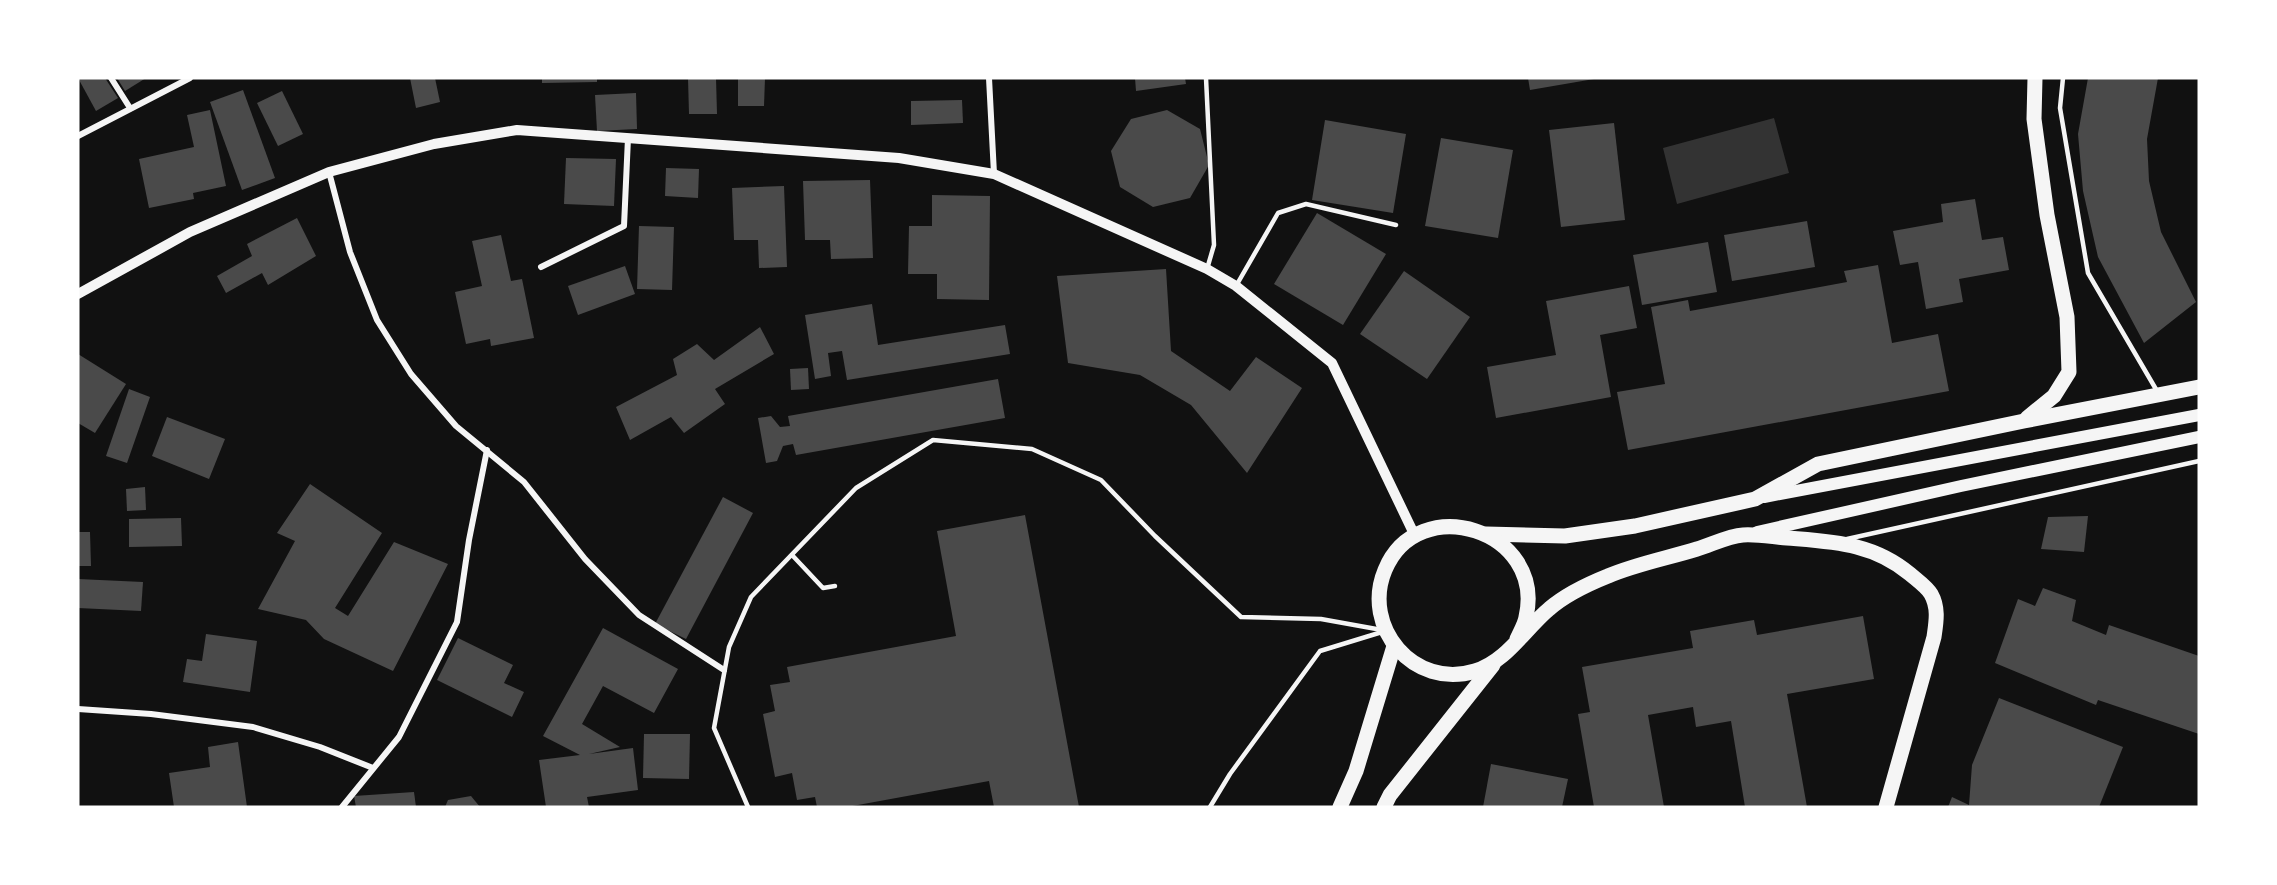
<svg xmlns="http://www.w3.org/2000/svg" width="2277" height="885" font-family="'IBM Plex Sans',sans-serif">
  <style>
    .water { fill: #333 }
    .building { fill: #4a4a4a }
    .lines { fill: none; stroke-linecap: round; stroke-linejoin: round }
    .service { stroke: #f5f5f5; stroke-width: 4.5 }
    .minor { stroke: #f5f5f5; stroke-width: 6 }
    .tertiary { stroke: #f5f5f5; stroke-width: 10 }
    .secondary { stroke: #f5f5f5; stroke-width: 12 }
    .primary { stroke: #f5f5f5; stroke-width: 15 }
  </style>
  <rect width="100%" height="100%" fill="#111"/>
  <!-- water -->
  <path class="water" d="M1774,118L1789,173L1677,204L1663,148Z"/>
  <!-- building -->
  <g class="building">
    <path d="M78,78H105L118,98L96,111Z"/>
    <path d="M117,78H146L125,91Z"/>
    <path d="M410,78H435L440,102L416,108Z"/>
    <path d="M542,78H597V82L542,83Z"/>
    <path d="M688,78H716L717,114H689Z"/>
    <path d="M738,78H765L764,106H738Z"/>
    <path d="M1135,78H1185L1186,84L1136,91Z"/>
    <path d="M1528,78H1594V79L1530,90Z"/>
    <path d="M2088,78H2158L2147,139L2149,181L2161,232L2196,302L2144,343L2098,257L2083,191L2078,134Z"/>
    <path d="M243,90L275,178L242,190L210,102Z"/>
    <path d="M282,91L303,134L278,146L257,103Z"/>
    <path d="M636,93L637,129L597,131L595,95Z"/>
    <path d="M962,100L963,123L911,125V101Z"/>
    <path d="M210,110L226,186L193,193L194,199L149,208L139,159L194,147L187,115Z"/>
    <path d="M1167,110L1200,129L1209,165L1190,198L1153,207L1120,187L1111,151L1131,119Z"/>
    <path d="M1325,120L1406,134L1393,213L1312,200Z"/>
    <path d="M1614,123L1625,220L1561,227L1549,130Z"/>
    <path d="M1441,138L1513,150L1498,238L1425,226Z"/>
    <path d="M566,158L616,159L614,206L564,204Z"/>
    <path d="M666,168L699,169L698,198L665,196Z"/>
    <path d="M870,180L873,258L831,259L830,240H805L803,181Z"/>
    <path d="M784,186L787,267L759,268L758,240H734L732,188Z"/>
    <path d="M932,195L990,196L989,300L937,299V274H908L909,226H932Z"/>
    <path d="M1975,199L1982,240L2003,237L2009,270L1959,279L1963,302L1926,309L1918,262L1900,265L1893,231L1943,222L1941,204Z"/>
    <path d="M1317,213L1386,254L1343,325L1274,284Z"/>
    <path d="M297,218L316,256L268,285L262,273L226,293L217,276L252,256L247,244Z"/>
    <path d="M1807,221L1815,267L1732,281L1724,235Z"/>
    <path d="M639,226L674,227L672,290L637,289Z"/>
    <path d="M501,235L511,281L522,279L534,338L491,346L490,339L466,344L455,292L482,286L472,241Z"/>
    <path d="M1708,242L1717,292L1642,305L1633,255Z"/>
    <path d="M1878,265L1892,343L1938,334L1949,391L1628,450L1617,392L1665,384L1651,307L1688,300L1690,311L1847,282L1844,271Z"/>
    <path d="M625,266L635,294L578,315L568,286Z"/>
    <path d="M1166,269L1171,351L1230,391L1256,357L1302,388L1247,473L1191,405L1140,375L1068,363L1057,276Z"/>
    <path d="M1404,271L1470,317L1427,379L1360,334Z"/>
    <path d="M1629,286L1637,328L1600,335L1611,397L1496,418L1487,367L1556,355L1546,301Z"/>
    <path d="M872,304L878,345L1005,325L1010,354L847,380L842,351L828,353L831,376L815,379L805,315Z"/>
    <path d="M760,327L774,354L715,389L725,404L684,433L671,417L630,440L616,407L677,375L673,359L697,344L714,360Z"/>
    <path d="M78,354L126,384L95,433L78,423Z"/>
    <path d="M808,368L809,389L791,390L790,369Z"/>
    <path d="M998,379L1005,418L796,455L793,444L783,446L777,461L766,463L758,418L771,416L780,427L790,426L788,416Z"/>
    <path d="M129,389L150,397L127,463L106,456Z"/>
    <path d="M167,417L225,439L209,479L152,456Z"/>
    <path d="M310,484L382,533L335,608L348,616L394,542L448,564L393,671L324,639L306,620L258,609L295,541L277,533Z"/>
    <path d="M145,487L146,510L127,511L126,489Z"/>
    <path d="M723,497L753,513L686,639L655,624Z"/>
    <path d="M1025,515L1079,807H994L989,781L847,807H817L815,797L797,800L792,773L775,777L763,714L775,711L770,685L790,682L787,667L956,636L937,531Z"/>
    <path d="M2088,516L2084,552L2041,549L2048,517Z"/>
    <path d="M181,518L182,546L129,547V519Z"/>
    <path d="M78,532H90L91,566H78Z"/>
    <path d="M78,579L143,582L141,611L78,608Z"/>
    <path d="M2043,588L2076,600L2072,621L2106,635L2109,625L2199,656V734L2098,700L2096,705L1995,663L2018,599L2035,606Z"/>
    <path d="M1863,616L1874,679L1787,694L1807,807H1745L1731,721L1696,727L1693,707L1648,715L1664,807H1594L1578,714L1590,712L1582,667L1693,648L1690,631L1754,620L1757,635Z"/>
    <path d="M603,628L678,669L654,713L603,686L582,724L620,747L589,754L633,748L638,790L587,797L589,807H546L539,760L580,755L543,736Z"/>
    <path d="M206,634L257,641L250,692L183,682L187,659L202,661Z"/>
    <path d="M458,638L513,665L504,683L524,692L512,717L437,680Z"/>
    <path d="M1999,698L2123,747L2099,807H1948L1952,797L1969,805L1972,765Z"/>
    <path d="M644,734H690L689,779L643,778Z"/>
    <path d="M238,742L247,807H174L169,773L210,767L208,747Z"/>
    <path d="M1491,764L1568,779L1562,807H1483Z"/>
    <path d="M414,792L416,807H356L354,796Z"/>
    <path d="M471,796L480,807H445L448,800Z"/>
  </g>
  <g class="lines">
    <!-- service -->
    <g class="service">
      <path d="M1206,78L1214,245L1207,269"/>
      <path d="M2063,78L2060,108L2088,273L2157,391"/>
      <path d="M1236,286L1278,213L1306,204L1396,225"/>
      <path d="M1847,539L2199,461"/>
      <path d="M792,555L823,588L835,586"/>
      <path d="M748,807L714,728L729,647L751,597L856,488L933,440L1032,449L1101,480L1155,536L1241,617L1321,619L1382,630"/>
      <path d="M1210,807L1230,774L1320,651L1382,632"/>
    </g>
    <!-- minor -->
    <g class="minor">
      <path d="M111,78L130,108"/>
      <path d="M989,78L994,174"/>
      <path d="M78,136L190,78"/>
      <path d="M329,172L350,252L377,320L411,374L456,426L524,482L585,559L639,615L724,670"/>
      <path d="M541,267L624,226L628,138"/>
      <path d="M78,709L151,714L253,727L320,747L373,768"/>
      <path d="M342,807L399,737L457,622L469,540L487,450"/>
    </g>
    <!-- tertiary -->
    <path class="tertiary" d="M78,294L190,232L329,172L434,144L517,130L899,158L994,174L1207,269L1236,286L1332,363L1415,536"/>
    <!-- secondary -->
    <g class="secondary">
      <path d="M1764,497L2199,415"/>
      <path d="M1757,532L1961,486L2199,437"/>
    </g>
    <!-- primary -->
    <g class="primary">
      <path d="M2027,418L2054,396L2069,372L2067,317L2047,215L2034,119L2035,78"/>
      <path d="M1486,534L1565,536L1635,526L1755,499L1818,464L2024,421L2199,387"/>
      <path d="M1517,639C1520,632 1525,624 1526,617C1546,530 1418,490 1385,570C1361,627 1414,690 1475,671C1506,662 1525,629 1549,609C1565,595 1588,584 1608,576C1636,564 1668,558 1697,549C1711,545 1728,536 1743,535C1757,534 1773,537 1787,538C1834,542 1873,543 1910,574C1917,580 1927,587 1931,594C1939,608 1936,623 1934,637L1886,807"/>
      <path d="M1340,807L1356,771L1394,646"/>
      <path d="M1384,807L1390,795L1493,665"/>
    </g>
  </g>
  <!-- border -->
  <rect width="2277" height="885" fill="none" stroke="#ffffff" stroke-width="159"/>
</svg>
